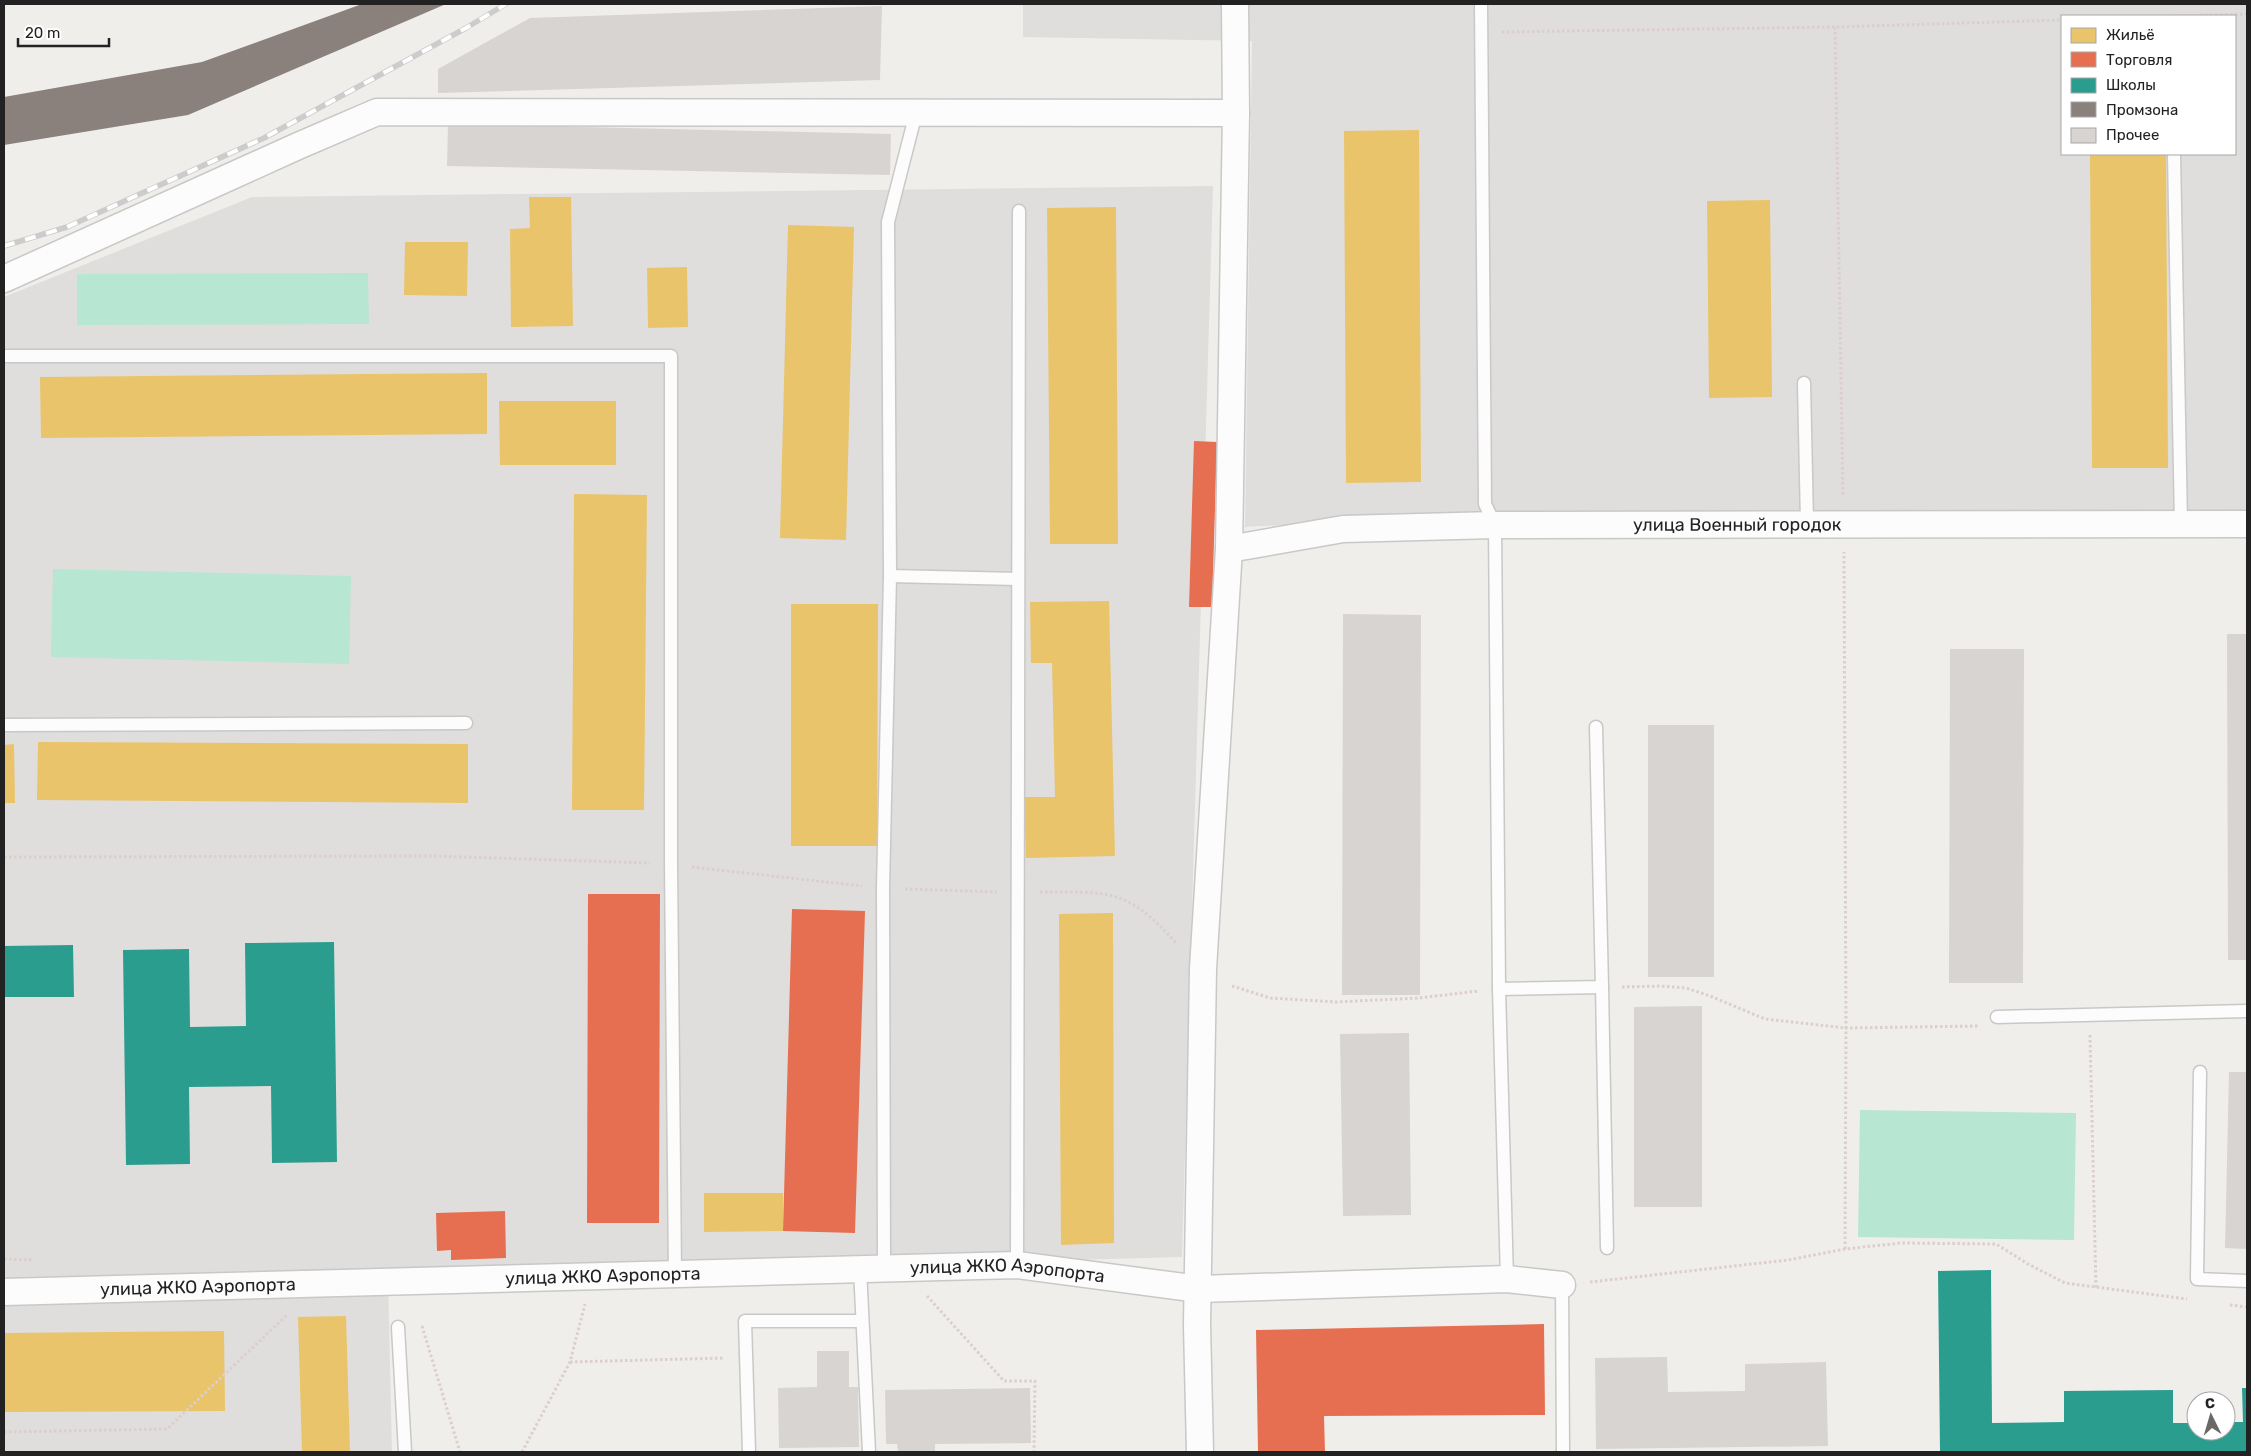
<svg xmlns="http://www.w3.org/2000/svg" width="2251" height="1456" font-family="Rubik,sans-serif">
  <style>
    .residential { fill: #dfdedc; fill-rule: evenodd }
    .pitch { fill: #b7e6d2 }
    .homes { fill: #e9c46a }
    .shops { fill: #e76f51 }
    .schools { fill: #2a9d8f }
    .industry { fill: #8a817c }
    .building { fill: #d7d4d2 }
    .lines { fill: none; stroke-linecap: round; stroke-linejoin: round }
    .lane-casing { stroke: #c9c8c7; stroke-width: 15 }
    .street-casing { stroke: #c9c8c7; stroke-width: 29 }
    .path { stroke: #dccecd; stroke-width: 3; stroke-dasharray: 2.5 2.5; stroke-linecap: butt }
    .lane { stroke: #fdfcfc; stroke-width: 12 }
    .street { stroke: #fdfcfc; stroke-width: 26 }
    .rail-casing { stroke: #ccc; stroke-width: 5.5 }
    .rail { stroke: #fff; stroke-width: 4; stroke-dasharray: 11; stroke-linecap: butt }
    .labels { text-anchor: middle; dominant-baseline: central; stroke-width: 5; stroke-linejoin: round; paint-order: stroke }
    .street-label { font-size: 18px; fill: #222; stroke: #fff }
  </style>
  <rect width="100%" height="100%" fill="#f0eeeb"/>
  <!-- residential -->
  <g class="residential">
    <path d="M1023,4H2247V513L1464,515L1245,527L1252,41L1023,37ZM2062,16H2235V154H2062Z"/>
    <path d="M1213,186L1182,1257L388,1279L392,1452H4V297L252,197Z"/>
  </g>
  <!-- pitch -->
  <g class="pitch">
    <path d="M368,273L369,324L77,325V274Z"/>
    <path d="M53,569L351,576L349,664L51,657Z"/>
    <path d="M1860,1110L2076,1113L2074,1240L1858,1237Z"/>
  </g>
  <!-- homes -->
  <g class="homes">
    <path d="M1419,130L1421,482L1346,483L1344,131Z"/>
    <path d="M2090,154H2166L2168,468H2092Z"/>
    <path d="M529,197H571L573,326L511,327L510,229L530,228Z"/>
    <path d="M1770,200L1772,397L1709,398L1707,201Z"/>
    <path d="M1116,207L1118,544H1050L1047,208Z"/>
    <path d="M788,225L854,227L846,540L780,538Z"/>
    <path d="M405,242H468L467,296L404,295Z"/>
    <path d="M687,267L688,327L648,328L647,268Z"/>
    <path d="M487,373V434L41,438L40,377Z"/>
    <path d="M499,401H616V465H500Z"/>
    <path d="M574,494L647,495L644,810H572Z"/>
    <path d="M1109,601L1115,856L1026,858L1024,797H1055L1052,663H1031L1030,602Z"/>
    <path d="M791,604H878L877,846H791Z"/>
    <path d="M38,742L468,744V803L37,800Z"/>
    <path d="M14,744L15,803H4V745Z"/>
    <path d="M1113,913L1114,1243L1061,1245L1059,914Z"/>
    <path d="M704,1193H783V1231L704,1232Z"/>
    <path d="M346,1316L350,1452H302L298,1317Z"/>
    <path d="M224,1331L225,1411L4,1412V1333Z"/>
  </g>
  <!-- shops -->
  <g class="shops">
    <path d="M1194,441L1217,442L1212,607H1189Z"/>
    <path d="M588,894H660L659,1223H587Z"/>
    <path d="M792,909L865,911L855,1233L783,1231Z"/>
    <path d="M505,1211L506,1258L451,1260V1250L437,1251L436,1213Z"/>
    <path d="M1544,1324L1545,1415L1324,1416L1325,1452H1258L1256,1330Z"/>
  </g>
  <!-- schools -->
  <g class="schools">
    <path d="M334,942L337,1162L272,1163L271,1086L189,1087L190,1164L126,1165L123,950L189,949L190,1027L246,1026L245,943Z"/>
    <path d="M73,945L74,997H4V946Z"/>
    <path d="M1991,1270L1992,1423L2064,1422V1391L2173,1390V1423H2196V1431H2226V1422H2243L2242,1388H2247V1452H1940L1938,1271Z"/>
  </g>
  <!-- industry -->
  <path class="industry" d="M362,4H446L188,115L4,145V97L202,62Z"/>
  <!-- building -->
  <g class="building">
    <path d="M882,6L880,80L438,93V69L530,18Z"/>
    <path d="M448,124L891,134L890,175L447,166Z"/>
    <path d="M1343,614L1421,615L1420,995H1342Z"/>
    <path d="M2227,634H2247V960H2228Z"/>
    <path d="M1950,649H2024L2023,983H1949Z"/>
    <rect x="1648" y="725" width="66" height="252"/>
    <path d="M1702,1006V1207H1634V1007Z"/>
    <path d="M1409,1033L1411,1215L1343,1216L1340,1034Z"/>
    <path d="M2229,1072H2247V1249L2225,1248Z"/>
    <path d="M817,1351H849V1387H858L859,1447L779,1448L778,1388L817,1387Z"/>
    <path d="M1667,1357L1668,1392L1745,1391V1364L1826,1362L1828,1446L1596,1449L1595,1358Z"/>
    <path d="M1030,1388L1031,1443L935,1444V1452H898L897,1444H886L885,1390Z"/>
  </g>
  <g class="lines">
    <!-- lane casing -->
    <g class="lane-casing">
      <g id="lane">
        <path d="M1481,4L1485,504L1495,525L1499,989L1507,1279"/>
        <path d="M2174,154L2181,524"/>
        <path d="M4,356H671V864L675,1273"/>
        <path d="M1804,383L1807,523"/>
        <path d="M890,576L1018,579"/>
        <path d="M4,725L466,723"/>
        <path d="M1602,987L1607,1248"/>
        <path d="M1499,989L1602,987L1596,727"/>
        <path d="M1997,1017L2247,1011"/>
        <path d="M2200,1072L2197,1279L2247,1281"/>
        <path d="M1017,1265L1019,211"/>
        <path d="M884,1268L883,888L890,576L888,222L916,113"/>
        <path d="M860,1269L869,1452"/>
        <path d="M1562,1285L1563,1452"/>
        <path d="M398,1327L405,1452"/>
        <path d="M749,1452L745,1321H862"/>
      </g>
    </g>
    <!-- street casing -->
    <g class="street-casing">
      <g id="street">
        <path d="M4,279L298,146L377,112L1236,113"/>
        <path id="s1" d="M1229,549L1343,529L1495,525L2247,524"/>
        <path id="s2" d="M4,1292L1017,1265L1199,1289L1507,1279L1562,1285"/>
        <path d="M1200,1452L1197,1325L1203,969L1229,549L1236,113L1235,4"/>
      </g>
    </g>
    <!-- path -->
    <g class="path">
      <path d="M2175,16L2247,14"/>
      <path d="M1835,27L1843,496"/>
      <path d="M1502,32L1835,27L2062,20"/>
      <path d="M4,857L432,856L650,863"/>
      <path d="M692,867L862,886"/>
      <path d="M905,889L997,892"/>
      <path d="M1040,892C1110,892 1127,888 1176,943"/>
      <path d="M1232,986L1270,998L1337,1002L1418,998L1479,991"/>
      <path d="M1622,987L1660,986L1686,988L1710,996L1765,1019L1846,1028L1844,552"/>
      <path d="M2090,1035L2096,1288"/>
      <path d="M1845,1249L1846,1028L1979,1026"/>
      <path d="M4,1259L33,1260"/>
      <path d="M1590,1282L1788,1260L1845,1249L1901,1243L1996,1244L2028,1264L2065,1283L2187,1299"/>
      <path d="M927,1296L1004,1381H1035L1034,1452"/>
      <path d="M2230,1305L2247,1307"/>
      <path d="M422,1326L460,1452"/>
      <path d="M570,1362L725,1358"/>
      <path d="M4,1432L167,1429L288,1314"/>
      <path d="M522,1452L570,1362L585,1304"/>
    </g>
    <!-- lane -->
    <use href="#lane" class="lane"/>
    <!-- street -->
    <use href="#street" class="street"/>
    <!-- rail casing -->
    <g class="rail-casing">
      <path id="rail" d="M4,246L67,227L264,138L466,28L506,4"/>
    </g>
    <!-- rail -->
    <use href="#rail" class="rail"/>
  </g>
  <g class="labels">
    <!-- street labels -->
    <g class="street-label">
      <text stroke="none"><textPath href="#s1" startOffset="510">улица Военный городок</textPath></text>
      <text stroke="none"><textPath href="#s2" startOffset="1004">улица ЖКО Аэропорта</textPath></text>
      <text stroke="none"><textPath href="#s2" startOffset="599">улица ЖКО Аэропорта</textPath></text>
      <text stroke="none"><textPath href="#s2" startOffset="194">улица ЖКО Аэропорта</textPath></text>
    </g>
  </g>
  <!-- border -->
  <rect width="2251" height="1456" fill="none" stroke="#222222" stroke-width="10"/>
  <!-- legend -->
  <rect x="2061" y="15" width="175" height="140" fill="#ffffff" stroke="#a7a7a7"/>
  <rect x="2071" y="28" width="25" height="15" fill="#e9c46a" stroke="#a7a7a7"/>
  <text x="2106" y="40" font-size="15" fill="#222222">Жильё</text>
  <rect x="2071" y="52" width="25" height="15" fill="#e76f51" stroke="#a7a7a7"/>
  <text x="2106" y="65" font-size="15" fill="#222222">Торговля</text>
  <rect x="2071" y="78" width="25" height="15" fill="#2a9d8f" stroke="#a7a7a7"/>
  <text x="2106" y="90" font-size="15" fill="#222222">Школы</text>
  <rect x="2071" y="102" width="25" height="15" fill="#8a817c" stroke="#a7a7a7"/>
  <text x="2106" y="115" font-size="15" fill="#222222">Промзона</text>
  <rect x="2071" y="128" width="25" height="15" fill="#d7d4d2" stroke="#a7a7a7"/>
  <text x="2106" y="140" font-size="15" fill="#222222">Прочее</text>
  <!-- north arrow -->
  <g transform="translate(2211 1416) rotate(355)"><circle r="24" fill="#ffffff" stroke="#a7a7a7"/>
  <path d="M0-4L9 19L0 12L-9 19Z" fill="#6a6968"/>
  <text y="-8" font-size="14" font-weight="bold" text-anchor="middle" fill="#222222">С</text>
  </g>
  <!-- scale -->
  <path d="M18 38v8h91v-8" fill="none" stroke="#222222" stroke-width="2.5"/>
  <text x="25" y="38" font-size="15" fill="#222222" stroke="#ffffff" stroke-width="4" paint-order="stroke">20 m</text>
</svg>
